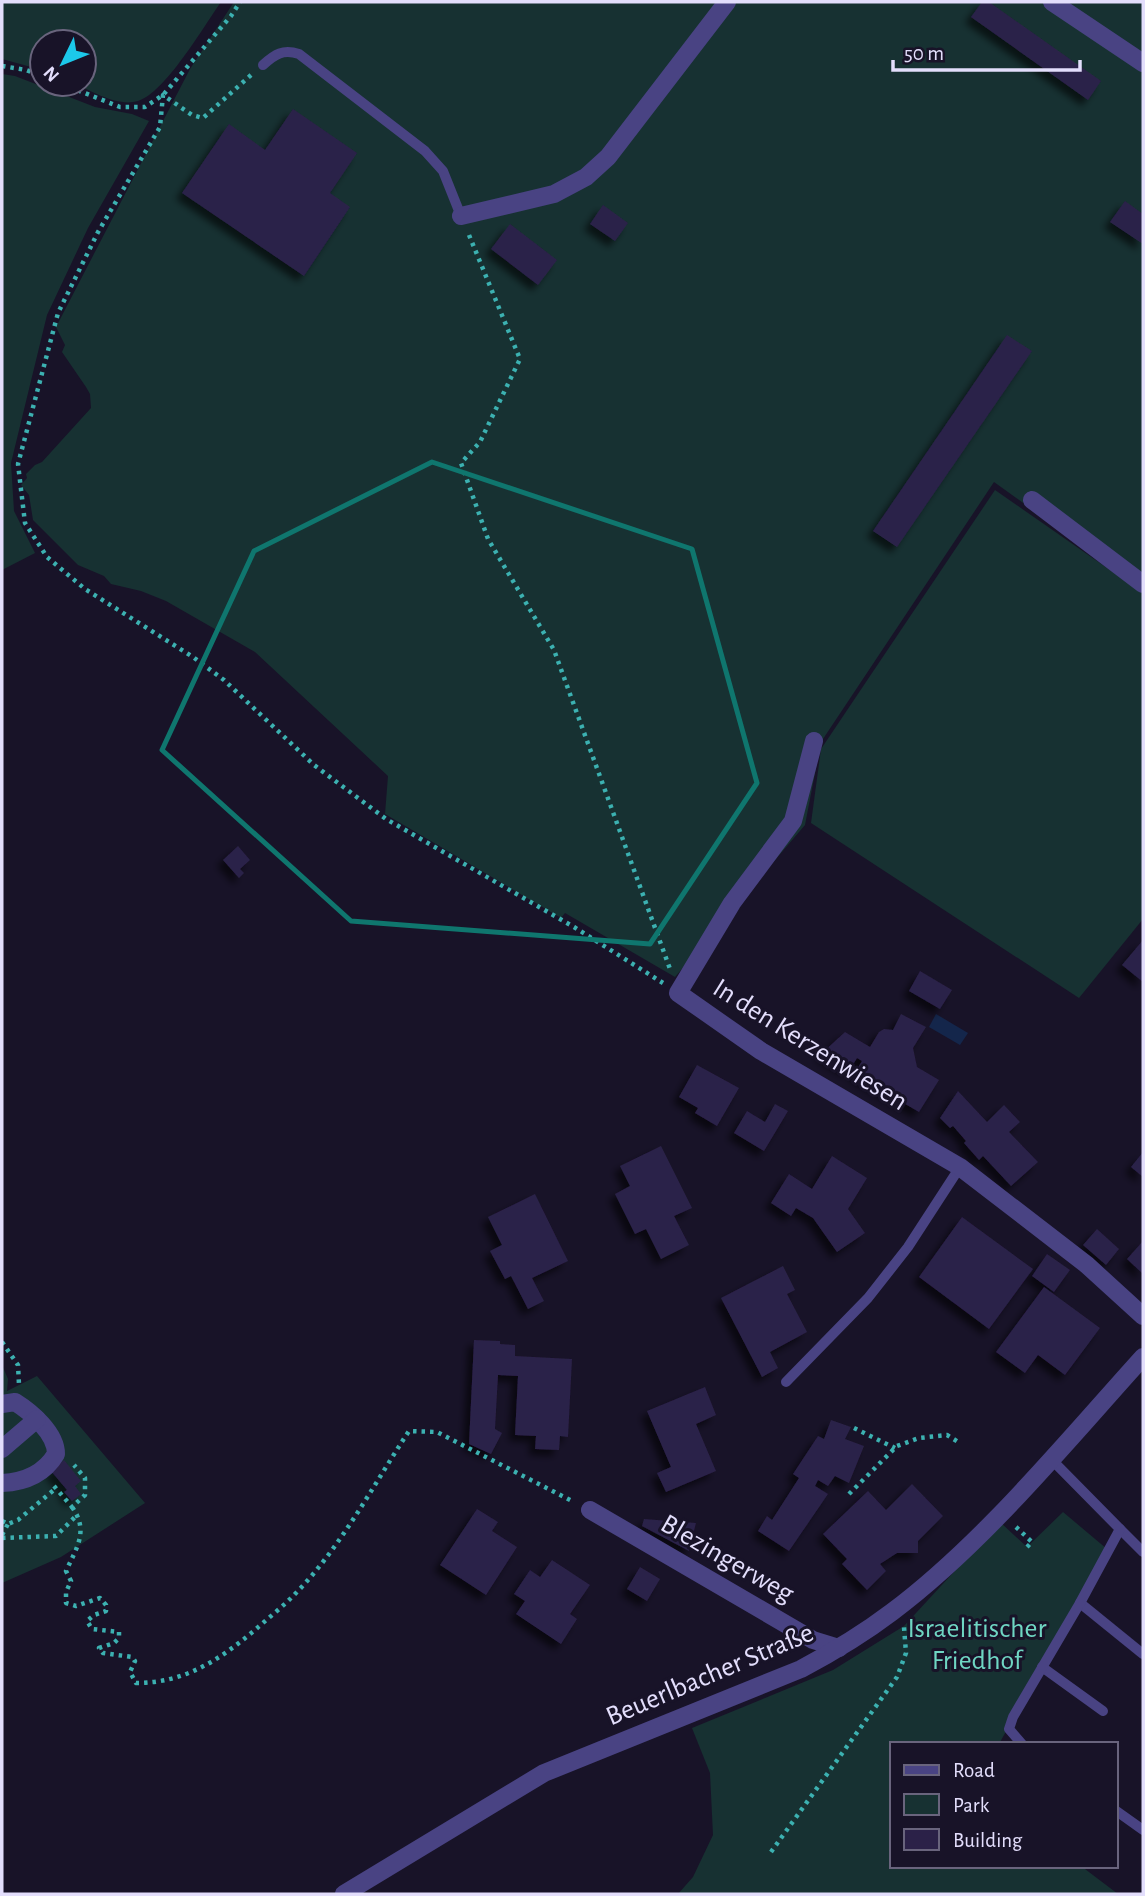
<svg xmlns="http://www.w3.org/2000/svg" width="1145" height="1896" font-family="'Alegreya Sans',sans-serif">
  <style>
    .green { fill: #173132 }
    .water { fill: #14264b }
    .building { fill: #2b2148; filter: url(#shadow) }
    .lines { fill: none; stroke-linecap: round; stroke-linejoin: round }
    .path { stroke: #3cb1b1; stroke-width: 4.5; stroke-dasharray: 3.5 5; stroke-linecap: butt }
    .service { stroke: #494383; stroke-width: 10 }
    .minor { stroke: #494383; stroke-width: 18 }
    .marked { fill: none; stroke: #0f766e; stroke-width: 5; stroke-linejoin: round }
    .labels { text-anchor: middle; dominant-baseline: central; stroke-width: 6; stroke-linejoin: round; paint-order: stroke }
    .street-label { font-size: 28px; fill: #e3defc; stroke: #181328 }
    .park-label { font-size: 28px; fill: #6fd6c3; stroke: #181328 }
  </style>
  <defs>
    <filter id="shadow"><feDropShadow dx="-6" dy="6" stdDeviation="3.5" flood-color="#0009"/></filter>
  </defs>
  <rect width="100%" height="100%" fill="#181328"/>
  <!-- green -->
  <g class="green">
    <path d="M2,2H221C204,26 165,93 138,101C118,107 93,92 76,84H84V42H42V70L2,59Z"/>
    <path d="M234,2H1143V589L994,482L821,742L805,825L675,977L565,913L561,918L385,814L388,776L255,652L166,601L141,591L111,584L104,576L78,565L33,520L29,495L21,485L27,478L26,474L35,465L42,462L91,408L90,394L86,387L62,352L65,345L56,327L190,69Z"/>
    <path d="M2,74L15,76L95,107L132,114L149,121L88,228L47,315L11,463L14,511L35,553L2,570Z"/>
    <path d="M995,490L1143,593V919L1079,998L811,823L821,749Z"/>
    <path d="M2,1365L8,1379L7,1391L37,1376L145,1503L61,1557L2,1583Z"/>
    <path d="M1063,1512L1107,1549L999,1744H891V1866H1081L1118,1894H678L693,1877L713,1835L710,1773L692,1728L833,1670L904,1626L1000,1522L1027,1547Z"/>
  </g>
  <!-- water -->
  <path class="water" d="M936,1014L968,1033L960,1045L929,1027Z"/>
  <!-- building -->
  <g class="building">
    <path d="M982,2H989L1101,81L1088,100L971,17Z"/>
    <path d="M293,109L357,153L330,193L350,207L304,276L182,193L229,124L265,150Z"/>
    <path d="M1125,201L1143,214V244L1110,222Z"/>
    <path d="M603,205L628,223L615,241L590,224Z"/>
    <path d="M510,224L557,260L538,285L491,249Z"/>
    <path d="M1007,335L1032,351L897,547L873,531Z"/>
    <path d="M238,846L250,860L240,869L244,873L239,878L223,860Z"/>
    <path d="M1143,940V982L1122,965Z"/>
    <path d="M920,971L952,990L940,1009L909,991Z"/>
    <path d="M901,1014L926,1027L913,1048L917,1067L939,1080L919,1112L854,1074L862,1061L857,1058L849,1071L821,1054L845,1032L870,1047L879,1032L884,1029L893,1030Z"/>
    <path d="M697,1065L739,1088L717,1126L695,1113L698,1108L679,1097Z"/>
    <path d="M958,1091L987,1122L1004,1105L1020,1122L1009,1132L1038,1162L1011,1186L983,1156L979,1160L964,1143L966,1141L953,1126L950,1128L940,1118Z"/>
    <path d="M775,1104L788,1111L764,1151L734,1133L747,1111L765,1122Z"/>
    <path d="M661,1146L692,1208L674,1216L689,1245L661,1259L646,1229L635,1234L615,1194L630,1186L620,1166Z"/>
    <path d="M1143,1152V1177L1131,1167Z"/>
    <path d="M832,1156L867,1178L848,1209L865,1233L837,1252L813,1218L796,1208L791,1216L771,1203L789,1174L812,1189Z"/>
    <path d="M535,1194L568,1261L532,1278L544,1301L528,1309L511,1276L505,1279L490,1251L502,1245L488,1217Z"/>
    <path d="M962,1217L1033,1269L989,1329L919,1277Z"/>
    <path d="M1097,1229L1119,1249L1106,1265L1083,1245Z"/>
    <path d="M1143,1241V1274L1127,1259Z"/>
    <path d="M1047,1254L1070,1270L1054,1292L1032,1276Z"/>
    <path d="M783,1266L795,1290L787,1294L807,1332L770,1352L778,1368L762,1377L721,1298Z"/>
    <path d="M1044,1287L1100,1328L1065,1375L1038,1355L1025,1373L996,1352Z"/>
    <path d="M474,1340L500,1341V1344L515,1345V1356L572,1359L568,1437L560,1436L559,1450L535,1449L536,1436L515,1435L518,1376L498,1375L495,1429L502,1433L491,1454L469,1444Z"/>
    <path d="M705,1387L716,1415L696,1424L716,1471L666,1492L657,1473L671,1467L647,1411Z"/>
    <path d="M831,1420L851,1427L845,1439L864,1446L849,1483L835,1476L828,1486L818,1480L815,1486L828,1494L789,1551L758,1531L767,1516L772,1520L799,1478L793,1474L818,1436L824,1439Z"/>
    <path d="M64,1460L81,1481L75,1486L81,1494L72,1501L64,1492L67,1490L51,1471Z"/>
    <path d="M912,1484L943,1516L918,1541V1553H897L880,1564L886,1571L867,1590L842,1564L847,1559L823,1534L868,1491L886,1510Z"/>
    <path d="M477,1509L498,1522L492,1531L517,1547L486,1595L440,1565Z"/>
    <path d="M644,1519L696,1523L689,1551L642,1526Z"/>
    <path d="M552,1560L590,1585L570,1614L577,1619L561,1644L516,1614L525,1601L514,1594L530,1570L540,1577Z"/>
    <path d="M640,1567L660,1579L647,1601L627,1589Z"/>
  </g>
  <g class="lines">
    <!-- path -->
    <g class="path">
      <path d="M2,66L26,70L42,76"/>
      <path d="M251,75L203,118L192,115L163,95L160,127L98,232L58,313L18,464L25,523L47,557L85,589L193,657L224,680L314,765L386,819L574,927L663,983"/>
      <path d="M62,84L120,107H145L163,95L231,16L240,2"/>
      <path d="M469,235L520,359L480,442L461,463L488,539L554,650L670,969"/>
      <path d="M2,1342L18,1365L19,1385"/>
      <path d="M854,1428L895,1448"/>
      <path d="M54,1486L72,1507L85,1495V1478L74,1465"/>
      <path d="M849,1494L897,1446L919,1438L947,1435L960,1443"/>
      <path d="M72,1507C89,1531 77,1547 66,1571L71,1581L66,1592V1603L76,1606L100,1598L106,1605V1611L94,1615L87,1621L92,1629L119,1632V1638L114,1643L99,1648L103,1653L132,1657L135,1661L130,1672L136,1683C185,1683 219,1660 255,1630C267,1619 280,1609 291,1598C339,1551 372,1487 409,1431L437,1432L574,1502"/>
      <path d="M2,1521L8,1524L18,1520L55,1489"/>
      <path d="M1016,1527L1032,1542L1027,1547"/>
      <path d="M2,1535L8,1524"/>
      <path d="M2,1538L56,1536L77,1515"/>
      <path d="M771,1852L897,1677L906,1653L904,1627"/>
    </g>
    <!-- service -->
    <g class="service">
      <path d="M263,65C275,54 283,49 299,54L425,151L443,171L461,216"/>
      <path d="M786,1382L868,1298L908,1247L960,1167"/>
      <path d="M1120,1529L1143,1552"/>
      <path d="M1080,1603L1143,1654"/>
      <path d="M1042,1667L1103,1711"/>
      <path d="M1022,1744L1009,1729L1013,1717L1080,1603L1120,1529L1051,1459"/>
      <path d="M1115,1810L1143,1830"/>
    </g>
    <!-- minor -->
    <g class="minor">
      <path d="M1052,2L1143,63"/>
      <path d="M461,216L554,194L586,177L608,157L727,2"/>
      <path d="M1032,500L1143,584"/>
      <path d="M814,741L793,821L732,903L678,993L761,1051L960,1167L1087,1265L1143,1316"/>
      <path d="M2,1404L15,1402C31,1412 56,1433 56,1454C44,1474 24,1482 2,1483"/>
      <path d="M2,1449L37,1419"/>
      <path d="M590,1510L813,1640L839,1648"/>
      <path d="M344,1894L544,1773L801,1669C833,1652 863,1634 892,1612C983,1544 1066,1442 1143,1357"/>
    </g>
  </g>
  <!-- marked area -->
  <path class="marked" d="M432,462L692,549L757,783L650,944L351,921L162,750L254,551Z"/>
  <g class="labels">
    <!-- street labels -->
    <g class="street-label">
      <text transform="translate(810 1045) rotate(32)">In den Kerzenwiesen</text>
      <text transform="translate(727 1559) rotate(30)">Blezingerweg</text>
      <text transform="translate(710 1675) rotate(-23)">Beuerlbacher Straße</text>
    </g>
    <!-- park labels -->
    <g class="park-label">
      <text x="977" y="1629">Israelitischer<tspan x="977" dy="32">Friedhof</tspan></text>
    </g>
  </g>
  <!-- border -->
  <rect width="1145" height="1896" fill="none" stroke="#e3defc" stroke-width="7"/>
  <!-- legend -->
  <rect x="890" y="1742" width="228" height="126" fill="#181328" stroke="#69647d" stroke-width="2"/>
  <rect x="904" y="1765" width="35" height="10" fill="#494383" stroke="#69647d" stroke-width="2"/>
  <text x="953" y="1777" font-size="21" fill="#e3defc">Road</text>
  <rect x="904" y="1794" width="35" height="21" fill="#173132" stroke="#69647d" stroke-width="2"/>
  <text x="953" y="1812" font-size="21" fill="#e3defc">Park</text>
  <rect x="904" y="1829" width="35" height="21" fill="#2b2148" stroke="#69647d" stroke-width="2"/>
  <text x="953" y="1847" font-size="21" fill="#e3defc">Building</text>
  <!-- north arrow -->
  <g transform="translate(63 63) rotate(227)"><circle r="33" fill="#181328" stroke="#69647d" stroke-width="2"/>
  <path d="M0-5L12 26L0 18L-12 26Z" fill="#1cc8ea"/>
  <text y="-10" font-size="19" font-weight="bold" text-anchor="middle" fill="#e3defc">N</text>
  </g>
  <!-- scale -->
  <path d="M893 60v10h187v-10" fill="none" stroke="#e3defc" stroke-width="3.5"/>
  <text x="904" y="60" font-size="21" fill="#e3defc" stroke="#181328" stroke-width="5" paint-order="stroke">50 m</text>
</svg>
